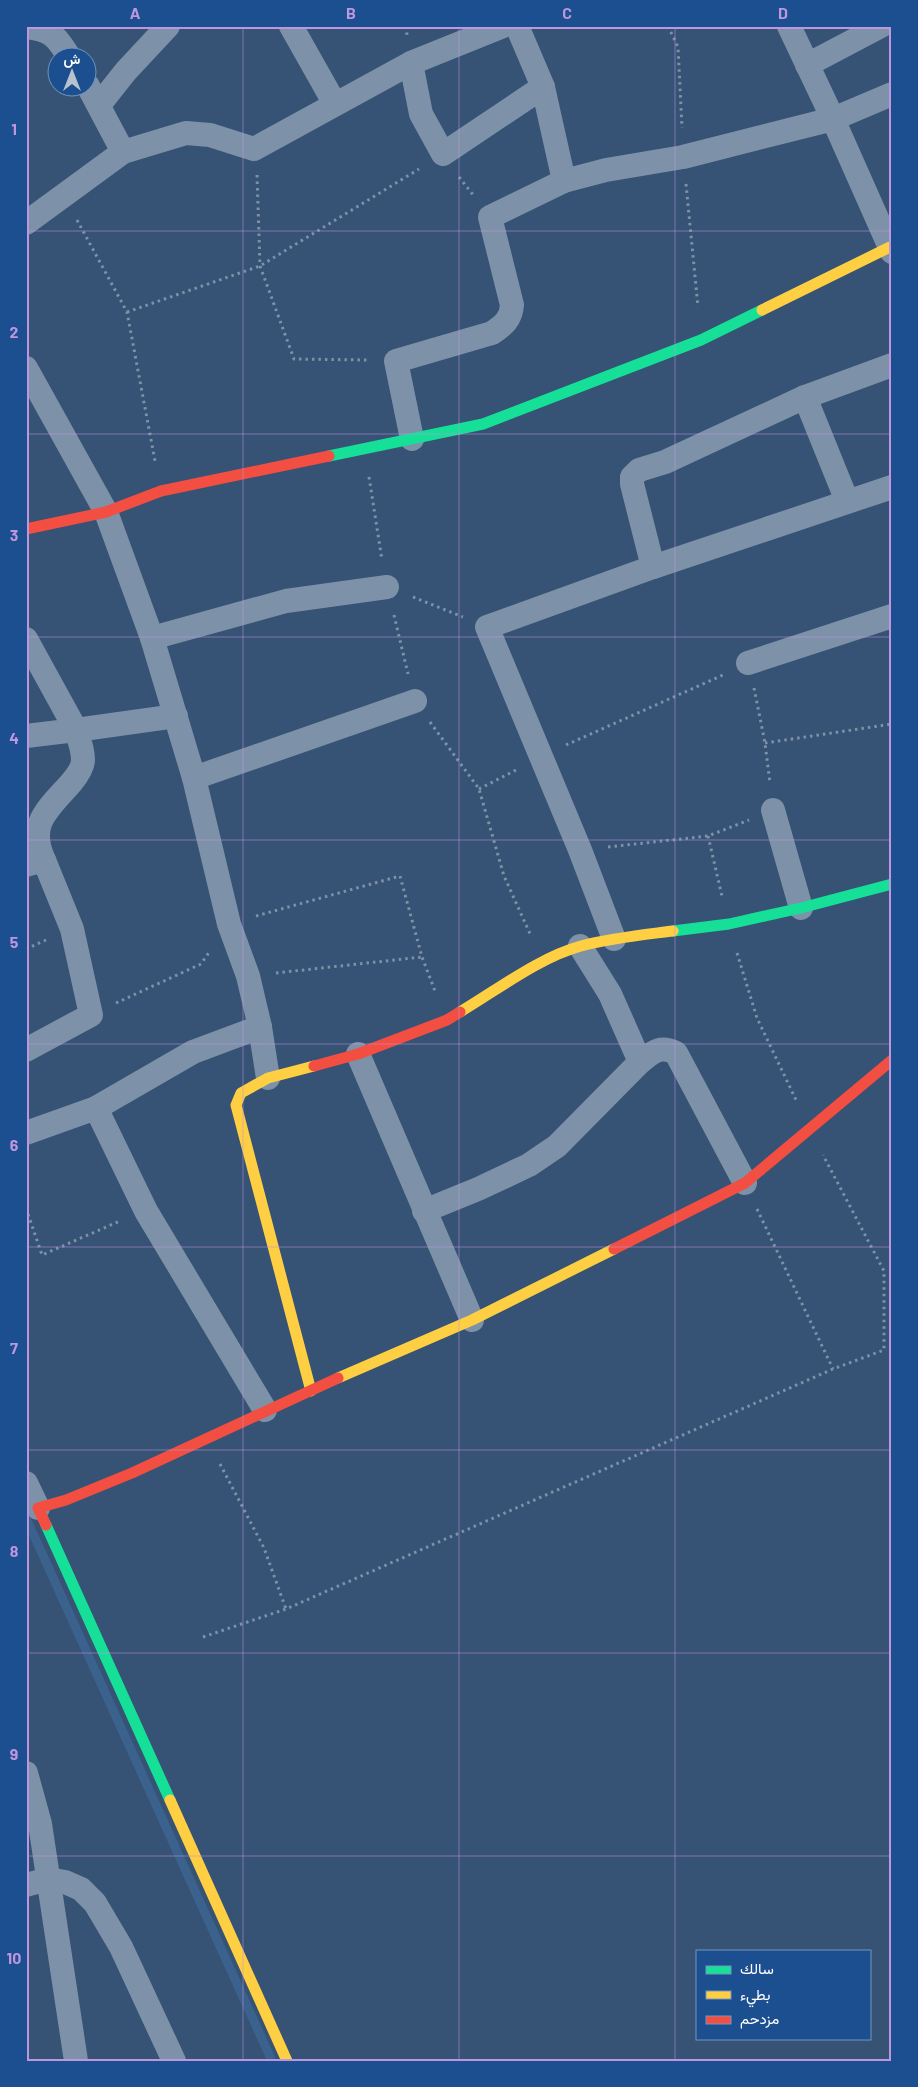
<svg xmlns="http://www.w3.org/2000/svg" width="918" height="2087" font-family="Barlow,Vazirmatn,sans-serif">
  <style>
    .lines { fill: none; stroke-linecap: round; stroke-linejoin: round }
    .stream { stroke: #3b618d; stroke-width: 9 }
    .path { stroke: #7d92a8; stroke-width: 3; stroke-dasharray: 2.5 4; stroke-linecap: butt }
    .street { stroke: #7d92a8; stroke-width: 24 }
    .fast { stroke: #16e098; stroke-width: 11 }
    .slow { stroke: #ffcf43; stroke-width: 11 }
    .jam { stroke: #f24e42; stroke-width: 11 }
    .grid { fill: none; stroke: #bd96df; stroke-width: 1; stroke-opacity: 0.55 }
    .neatline { fill: none; stroke: #bd96df; stroke-width: 2 }
    .grid-label { font-size: 16px; text-anchor: middle; font-weight: bold; fill: #bd96df }
  </style>
  <rect width="100%" height="100%" fill="#365274"/>
  <g class="lines">
    <!-- stream -->
    <path class="stream" d="M26,1518L272,2061"/>
    <!-- path -->
    <g class="path">
      <path d="M406,26L407,35"/>
      <path d="M668,26L678,47L682,128"/>
      <path d="M257,175L260,266L294,359L368,360"/>
      <path d="M459,177L474,196"/>
      <path d="M686,184L698,307"/>
      <path d="M77,220L127,312L155,461"/>
      <path d="M127,312L260,266L419,169"/>
      <path d="M369,477L382,560"/>
      <path d="M413,597L463,617"/>
      <path d="M394,615L408,674"/>
      <path d="M754,688L765,743L770,783"/>
      <path d="M430,722L479,789L504,876L531,936"/>
      <path d="M765,743L892,724"/>
      <path d="M566,745L723,675"/>
      <path d="M479,789L516,770"/>
      <path d="M708,836L722,896"/>
      <path d="M608,847L708,836L749,820"/>
      <path d="M256,916L400,876L422,957L435,991"/>
      <path d="M26,949L46,940"/>
      <path d="M737,953L757,1018L797,1102"/>
      <path d="M276,973L422,957"/>
      <path d="M116,1003L201,964L210,951"/>
      <path d="M26,1208L42,1255L120,1221"/>
      <path d="M757,1209L833,1369"/>
      <path d="M220,1464L264,1548L286,1609"/>
      <path d="M203,1637L286,1609L833,1369L884,1350V1271L823,1155"/>
    </g>
    <!-- street -->
    <g class="street">
      <path d="M291,26L335,104"/>
      <path d="M517,26L543,87L564,181"/>
      <path d="M789,26L833,119L892,252"/>
      <path d="M26,27C52,30 56,36 70,58"/>
      <path d="M411,63L421,114L443,154L543,87"/>
      <path d="M807,65L881,26"/>
      <path d="M88,86L123,152"/>
      <path d="M99,105L126,71L168,26"/>
      <path d="M26,223L123,152L186,133L210,135L254,149L411,63L503,26"/>
      <path d="M26,368L106,512L152,638L194,778L229,924L248,976L260,1027L268,1078"/>
      <path d="M805,397L847,501"/>
      <path d="M412,439L396,361L492,333C504,325 511,319 512,305L490,217L564,181L606,170L683,157L833,119L892,94"/>
      <path d="M653,567L632,484V477L639,470L665,462L805,397L892,365"/>
      <path d="M152,638L286,601L387,587"/>
      <path d="M26,639L76,730L26,736"/>
      <path d="M748,663L892,616"/>
      <path d="M194,778L415,701"/>
      <path d="M773,810L801,908"/>
      <path d="M44,860C27,824 48,809 71,783C76,777 83,768 83,760C83,749 79,739 76,730L176,716"/>
      <path d="M26,865L44,860L72,929L91,1015L26,1050"/>
      <path d="M614,939L580,850L487,627L653,567L892,487"/>
      <path d="M358,1054L472,1320"/>
      <path d="M640,1062C653,1052 660,1045 676,1053L745,1183"/>
      <path d="M96,1108L146,1211L265,1410"/>
      <path d="M26,1133L96,1108L193,1052L260,1027"/>
      <path d="M424,1211L478,1189L529,1165L557,1146L640,1062L610,994L580,946"/>
      <path d="M26,1483L38,1508"/>
      <path d="M26,1773L40,1824L76,2061"/>
      <path d="M26,1885L48,1879L65,1882L81,1889L95,1903L121,1947L174,2061"/>
    </g>
    <!-- fast -->
    <g class="fast">
      <path d="M329,456L483,424L701,340L762,310"/>
      <path d="M673,931L729,924L801,908L892,884"/>
      <path d="M46,1525L170,1800"/>
    </g>
    <!-- slow -->
    <g class="slow">
      <path d="M762,310L890,247"/>
      <path d="M460,1012C497,990 540,957 581,946C611,938 642,935 673,931"/>
      <path d="M338,1378L472,1320L614,1249"/>
      <path d="M311,1391L236,1105L241,1093L268,1078L314,1066"/>
      <path d="M170,1800L287,2061"/>
    </g>
    <!-- jam -->
    <g class="jam">
      <path d="M26,529L106,512L161,491L329,456"/>
      <path d="M314,1066L358,1054L447,1020L460,1012"/>
      <path d="M614,1249L745,1183L892,1060"/>
      <path d="M46,1525L38,1508L66,1500L132,1473L338,1378"/>
    </g>
  </g>
  <!-- grid -->
  <path class="grid" d="M243,26V2061M459,26V2061M675,26V2061M26,231H892M26,434H892M26,637H892M26,840H892M26,1044H892M26,1247H892M26,1450H892M26,1653H892M26,1856H892"/>
  <!-- border -->
  <rect width="918" height="2087" fill="none" stroke="#1b4f8f" stroke-width="55"/>
  <!-- legend -->
  <rect x="696" y="1950" width="175" height="90" fill="#1b4f8f" stroke="#7695bc"/>
  <rect x="706" y="1966" width="25" height="8" fill="#16e098" stroke="#7695bc"/>
  <text x="740" y="1974" font-size="15" fill="#ffffff">سالك</text>
  <rect x="706" y="1991" width="25" height="8" fill="#ffcf43" stroke="#7695bc"/>
  <text x="740" y="2000" font-size="15" fill="#ffffff">بطيء</text>
  <rect x="706" y="2016" width="25" height="8" fill="#f24e42" stroke="#7695bc"/>
  <text x="740" y="2024" font-size="15" fill="#ffffff">مزدحم</text>
  <!-- north arrow -->
  <g transform="translate(72 72)"><circle r="24" fill="#1b4f8f" stroke="#7695bc"/>
  <path d="M0-4L9 19L0 12L-9 19Z" fill="#b9c2ce"/>
  <text y="-8" font-size="14" font-weight="bold" text-anchor="middle" fill="#ffffff">ش</text>
  </g>
  <rect x="28" y="28" width="862" height="2032" class="neatline"/>
  <g class="grid-label">
    <text x="135" y="19">A</text>
    <text x="351" y="19">B</text>
    <text x="567" y="19">C</text>
    <text x="783" y="19">D</text>
    <text x="14" y="135">1</text>
    <text x="14" y="338">2</text>
    <text x="14" y="541">3</text>
    <text x="14" y="744">4</text>
    <text x="14" y="948">5</text>
    <text x="14" y="1151">6</text>
    <text x="14" y="1354">7</text>
    <text x="14" y="1557">8</text>
    <text x="14" y="1760">9</text>
    <text x="14" y="1964">10</text>
  </g>
</svg>
